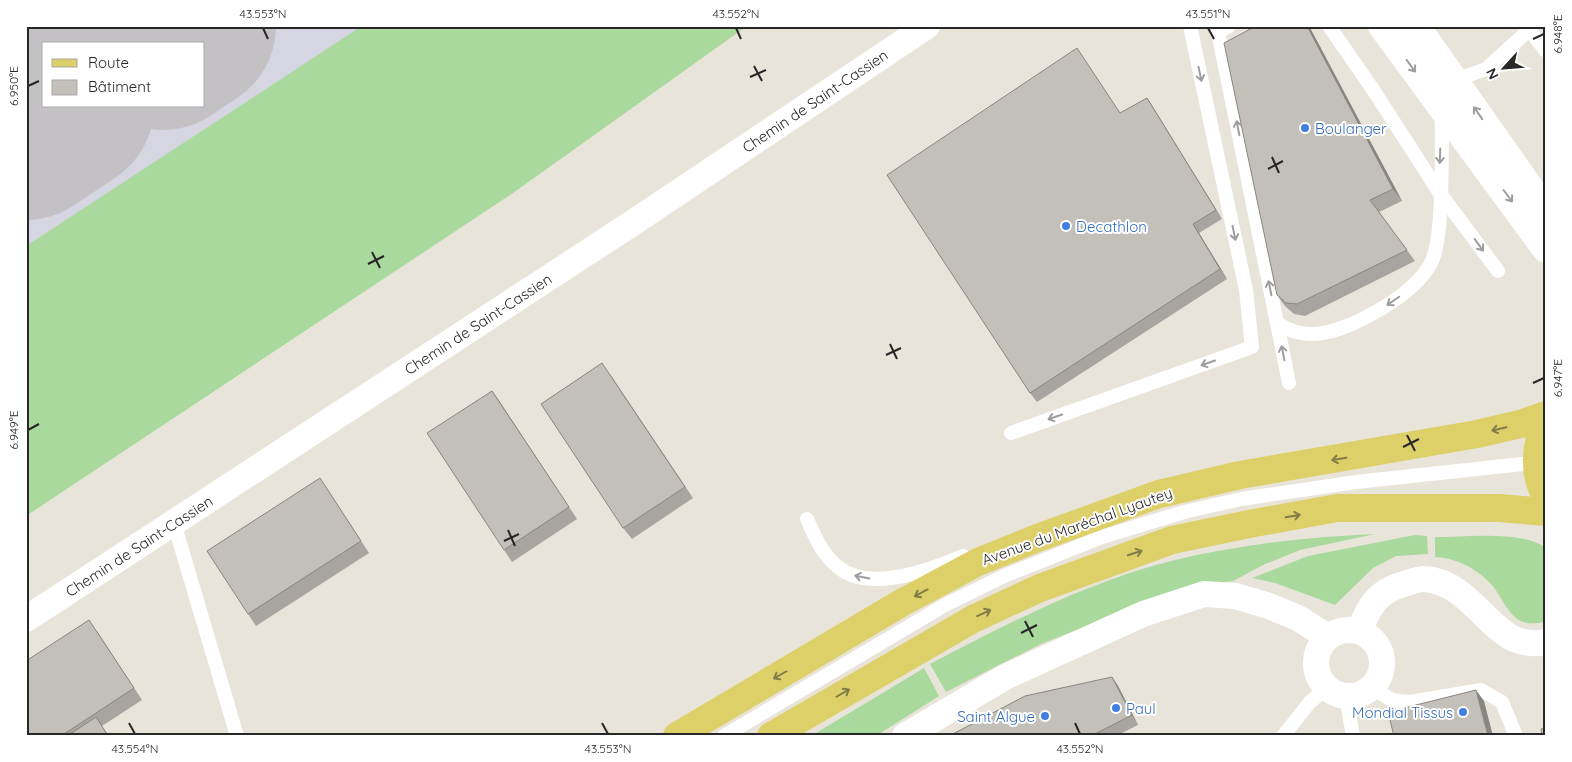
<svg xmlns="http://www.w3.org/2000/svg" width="1572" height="762" font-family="Quicksand,sans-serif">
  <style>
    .airport { fill: #d5d6e1; fill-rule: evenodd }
    .grass { fill: #aad99d }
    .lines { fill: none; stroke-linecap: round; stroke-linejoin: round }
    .taxiway { stroke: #c3c1c4; stroke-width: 69 }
    .runway { stroke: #c3c1c4; stroke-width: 172 }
    .lane { stroke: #fff; stroke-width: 14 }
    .street { stroke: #fff; stroke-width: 26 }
    .secondary { stroke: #fff; stroke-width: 28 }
    .primary { stroke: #ded069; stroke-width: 28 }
    .wall { fill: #a8a5a0 }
    .shaded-wall { fill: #888682 }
    .building { fill: #c3c0ba; stroke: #888682 }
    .oneway { stroke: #9e9e9e }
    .oneway2 { stroke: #827c48 }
    .ticks { fill: none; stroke: #272727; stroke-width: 2 }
    .shop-dot { fill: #3f7fe0; stroke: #fff; stroke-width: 2 }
    .labels { text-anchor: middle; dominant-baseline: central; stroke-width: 4; stroke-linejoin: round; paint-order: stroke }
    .street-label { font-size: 15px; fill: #272727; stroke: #fff }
    .shop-label { font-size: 15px; fill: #366cbe; stroke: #fff; text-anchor: start }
    .neatline { fill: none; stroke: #272727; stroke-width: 2 }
    .ticks-label { font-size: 12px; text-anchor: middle; fill: #272727 }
  </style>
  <rect width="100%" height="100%" fill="#e8e4da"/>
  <!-- airport -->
  <path class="airport" d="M26,26H747L26,504ZM44,44H204V106H44Z"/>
  <!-- grass -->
  <g class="grass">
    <path d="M362,26H747L513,193L26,516V246Z"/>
    <path d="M1375,534L1300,550L1263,565L1233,581L1181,588L1041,644L946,692L930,664C1009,623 1089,581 1175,560C1241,544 1308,537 1375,534Z"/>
    <path d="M1415,535L1427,536L1428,554L1396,556L1373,568L1335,605L1275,583L1252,578L1308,556Z"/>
    <path d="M1435,537C1464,537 1523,530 1546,548V621C1510,633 1506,599 1490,583C1475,568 1457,558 1435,557Z"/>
    <path d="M924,668L939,696L876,736H811Z"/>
  </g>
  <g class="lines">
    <!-- taxiway -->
    <path class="taxiway" d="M26,126H38"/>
    <!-- runway -->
    <g class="runway">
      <path d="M163,44L190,26"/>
      <path d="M26,134L68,106"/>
    </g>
    <!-- lane -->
    <g class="lane">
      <path d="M1229,26L1218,32L1277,323C1302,340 1326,335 1352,324C1380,311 1414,292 1430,265C1445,241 1441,143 1442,111"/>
      <path d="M1329,26L1372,88L1439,192L1498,271"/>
      <path d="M1526,26L1546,51"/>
      <path d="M1455,80L1486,69L1529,30"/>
      <path d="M1277,323L1289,383"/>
      <path d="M1011,433L1252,347L1246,290L1190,26"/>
      <path d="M807,519C815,537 822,554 838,567C869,593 931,570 963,556"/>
      <path d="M174,523L237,736"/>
      <path d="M1372,688L1392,700L1410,702L1481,690L1502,702L1516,736"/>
      <path d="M1346,696L1353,736"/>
      <path d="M724,736L945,605L1004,576L1102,537L1184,512L1241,499L1356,482L1541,462"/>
      <path d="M1283,736L1310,702L1327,688"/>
    </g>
    <!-- street -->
    <g class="street">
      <path d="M26,619L631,224L927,26"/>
      <circle cx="1349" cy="663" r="33"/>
      <path d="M1359,631C1369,607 1377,591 1404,584C1411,582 1420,578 1426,579C1480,585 1491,653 1546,642"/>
      <path d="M905,736L1005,677L1143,614L1204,594L1235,596L1269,606L1298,618L1328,637"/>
    </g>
    <!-- secondary -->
    <g class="secondary">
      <path d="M1382,26L1546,249"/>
      <path d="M1416,26L1546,211"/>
    </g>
    <!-- primary -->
    <g class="primary">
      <path d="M1546,419C1536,444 1532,472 1546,496"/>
      <path d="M677,736L903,602L978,562L1040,537L1159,494L1240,475L1477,434L1520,424L1546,415"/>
      <path d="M771,736L973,619L1040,588L1172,540L1249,524L1337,508H1499L1546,512"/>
    </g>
  </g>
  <!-- wall -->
  <g class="wall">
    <path d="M1256,26H1309L1402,201L1379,212L1415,261L1305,316L1294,314L1285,306L1277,295Z"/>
    <path d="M1147,98L1222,219L1199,233L1227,279L1037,402L1030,393L1120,113Z"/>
    <path d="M610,374L693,498L632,539L623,528Z"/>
    <path d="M492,391L577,519L512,562L504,550Z"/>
    <path d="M328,490L369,553L256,626L248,614Z"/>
    <path d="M97,631L142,700L102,726L109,736H26Z"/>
    <path d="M1112,677L1118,686L1138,725L1116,736H949Z"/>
  </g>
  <!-- shaded-wall -->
  <g class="shaded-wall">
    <path d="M1307,26H1309L1402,201L1393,189Z"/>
    <path d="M1147,98L1153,107L1222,219L1216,210Z"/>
    <path d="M1193,224L1199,233L1227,279L1220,269Z"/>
    <path d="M492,391L500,402L577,519L569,507Z"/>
    <path d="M1112,677L1118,686L1138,725L1132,715Z"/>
    <path d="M1476,690L1484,701L1493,736H1488Z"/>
  </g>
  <!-- building -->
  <g class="building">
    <path d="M1256,26H1307L1393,189L1370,200L1407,250L1297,304L1286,303L1277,295L1224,43Z"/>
    <path d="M1077,48L1120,113L1147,98L1216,210L1193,224L1220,269L1030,393L887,175Z"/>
    <path d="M602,363L685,487L623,528L541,404Z"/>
    <path d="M492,391L569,507L504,550L427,433Z"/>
    <path d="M320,478L361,541L248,614L207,551Z"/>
    <path d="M89,620L134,688L61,736H26V661Z"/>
    <path d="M1112,677L1132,715L1091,736H949L1025,696Z"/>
    <path d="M1476,690L1488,736H1394L1388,712Z"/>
    <path d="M96,717L108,736H67Z"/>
    <path d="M1546,728V736H1542L1541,729Z"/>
  </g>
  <!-- one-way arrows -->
  <defs><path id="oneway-shaft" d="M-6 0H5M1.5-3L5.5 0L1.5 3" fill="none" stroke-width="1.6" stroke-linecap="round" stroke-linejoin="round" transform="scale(1.25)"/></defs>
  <g class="oneway">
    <use href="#oneway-shaft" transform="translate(1411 66) rotate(54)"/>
    <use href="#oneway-shaft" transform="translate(1200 74) rotate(78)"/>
    <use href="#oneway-shaft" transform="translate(1478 113) rotate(-125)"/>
    <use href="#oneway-shaft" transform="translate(1238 128) rotate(-101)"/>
    <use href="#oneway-shaft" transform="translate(1440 156) rotate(92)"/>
    <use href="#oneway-shaft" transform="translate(1508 196) rotate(53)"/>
    <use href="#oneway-shaft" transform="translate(1234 233) rotate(78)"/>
    <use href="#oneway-shaft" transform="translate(1479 245) rotate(54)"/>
    <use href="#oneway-shaft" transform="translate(1270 288) rotate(-101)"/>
    <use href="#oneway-shaft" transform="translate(1393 301) rotate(145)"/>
    <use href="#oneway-shaft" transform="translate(1283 353) rotate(-101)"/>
    <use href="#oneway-shaft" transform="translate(1208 363) rotate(161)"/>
    <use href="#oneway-shaft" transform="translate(1055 417) rotate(161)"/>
    <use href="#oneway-shaft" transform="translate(862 577) rotate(-168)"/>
  </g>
  <g class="oneway2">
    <use href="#oneway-shaft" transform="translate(1499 429) rotate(166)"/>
    <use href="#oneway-shaft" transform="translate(1339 459) rotate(170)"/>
    <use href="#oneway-shaft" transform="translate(1293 516) rotate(-10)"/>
    <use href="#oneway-shaft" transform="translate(1135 553) rotate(-18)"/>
    <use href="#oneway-shaft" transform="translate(921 593) rotate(152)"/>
    <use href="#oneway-shaft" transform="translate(984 613) rotate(-25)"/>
    <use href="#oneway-shaft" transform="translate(780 675) rotate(150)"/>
    <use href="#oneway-shaft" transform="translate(843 693) rotate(-30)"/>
  </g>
  <!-- ticks -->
  <path class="ticks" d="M263,28L268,39M736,28L741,39M1208,28L1214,39M1533,39L1544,34M754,66L762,81M750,77L766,70M28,86L39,81M1272,157L1279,173M1268,169L1283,161M372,252L380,268M368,264L384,256M890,344L897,359M886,355L901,348M1533,383L1544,378M28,430L39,424M1407,435L1415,451M1403,447L1419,439M508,530L515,546M504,541L519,534M1025,621L1033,637M1021,633L1037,625M129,723L135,734M602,723L608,734M1075,723L1080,734"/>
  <!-- markers -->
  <g class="shop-dot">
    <circle cx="1305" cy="128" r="5"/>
    <circle cx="1066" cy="226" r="5"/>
    <circle cx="1116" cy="708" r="5"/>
    <circle cx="1463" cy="712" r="5"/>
    <circle cx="1045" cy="716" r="5"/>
  </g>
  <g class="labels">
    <!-- street labels -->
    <g class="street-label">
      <text transform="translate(815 101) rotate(-34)">Chemin de Saint-Cassien</text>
      <text transform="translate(478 324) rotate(-33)">Chemin de Saint-Cassien</text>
      <text transform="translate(1077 526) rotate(-20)">Avenue du Maréchal Lyautey</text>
      <text transform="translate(139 546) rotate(-33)">Chemin de Saint-Cassien</text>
    </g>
    <!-- shop labels -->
    <g class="shop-label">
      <text x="1315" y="128">Boulanger</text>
      <text x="1076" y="226">Decathlon</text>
      <text x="1126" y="708">Paul</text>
      <text x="1453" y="712" text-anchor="end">Mondial Tissus</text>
      <text x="1035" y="716" text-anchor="end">Saint Algue</text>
    </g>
  </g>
  <!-- border -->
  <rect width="1572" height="762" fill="none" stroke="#ffffff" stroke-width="55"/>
  <!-- legend -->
  <rect x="42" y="42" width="162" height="65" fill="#ffffff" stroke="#a9a9a9"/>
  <rect x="52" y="59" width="25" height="8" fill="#ded069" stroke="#a9a9a9"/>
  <text x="88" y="68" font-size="15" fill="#272727">Route</text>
  <rect x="52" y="80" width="25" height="15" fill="#c3c0ba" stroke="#a9a9a9"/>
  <text x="88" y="92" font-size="15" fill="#272727">Bâtiment</text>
  <!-- north arrow -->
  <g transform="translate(1504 68) rotate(244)" stroke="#ffffff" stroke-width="4" paint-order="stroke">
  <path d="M0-4L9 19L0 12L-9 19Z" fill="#272727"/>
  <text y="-8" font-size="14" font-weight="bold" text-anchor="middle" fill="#272727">N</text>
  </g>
  <rect x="28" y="28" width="1516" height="706" class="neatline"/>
  <g class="ticks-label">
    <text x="263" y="18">43.553°N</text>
    <text x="736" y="18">43.552°N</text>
    <text x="1208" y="18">43.551°N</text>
    <text transform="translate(1558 34) rotate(-90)" y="4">6.948°E</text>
    <text transform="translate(14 86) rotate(-90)" y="4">6.950°E</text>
    <text transform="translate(1558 378) rotate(-90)" y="4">6.947°E</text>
    <text transform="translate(14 430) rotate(-90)" y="4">6.949°E</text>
    <text x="135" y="753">43.554°N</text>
    <text x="608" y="753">43.553°N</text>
    <text x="1080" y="753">43.552°N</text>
  </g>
</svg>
